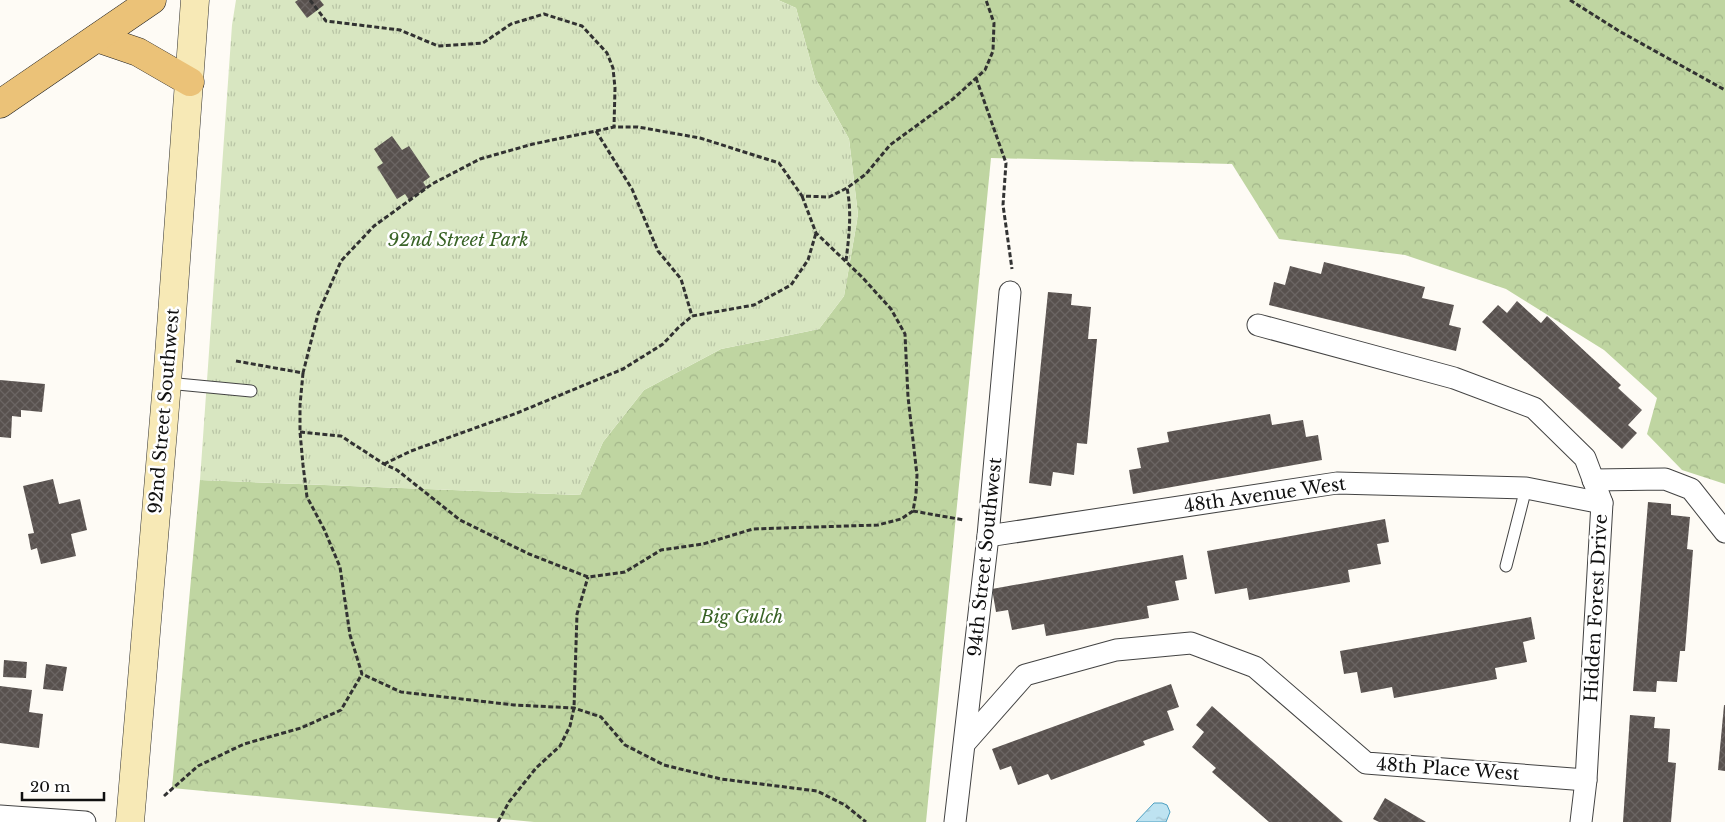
<svg xmlns="http://www.w3.org/2000/svg" width="1725" height="822" font-family="'Libre Baskerville',serif">
  <style>
    .forest { fill: url(#forest-crowns) }
    .park { fill: url(#park-tufts) }
    .water { fill: url(#water-ripples); stroke: #4c9fc1 }
    .building { fill: url(#building-cross-hatch) }
    .lines { fill: none; stroke-linecap: round; stroke-linejoin: round }
    .lane-casing { stroke: #434343; stroke-width: 13 }
    .street-casing { stroke: #434343; stroke-width: 23 }
    .secondary-casing { stroke: #323232; stroke-width: 29 }
    .primary-casing { stroke: #212121; stroke-width: 29 }
    .path { stroke: #323232; stroke-width: 3; stroke-dasharray: 5 2.5; stroke-linecap: butt }
    .lane { stroke: #fff; stroke-width: 11 }
    .street { stroke: #fff; stroke-width: 21 }
    .secondary { stroke: #f7e9b6; stroke-width: 28 }
    .primary { stroke: #ebc278; stroke-width: 28 }
    .labels { text-anchor: middle; dominant-baseline: central; stroke-width: 5; stroke-linejoin: round; paint-order: stroke }
    .park-label { font-size: 18px; font-style: italic; fill: #396326; stroke: #fff }
    .street-label { font-size: 18px; fill: #101010; stroke: #fff }
  </style>
  <defs>
    <pattern id="forest-crowns" width="20" height="18" patternUnits="userSpaceOnUse" patternTransform="scale(1.25)"><rect width="20" height="18" fill="#bfd5a1"/><path d="M2 6a3 3 0 1 1 6 0M12 15a3 3 0 1 1 6 0" fill="none" stroke="#a3b68a"/></pattern>
    <pattern id="park-tufts" width="24" height="20" patternUnits="userSpaceOnUse" patternTransform="scale(1.25)"><rect width="24" height="20" fill="#d8e6c1"/><path d="M3 7l-1-3M5 7V3M7 7l1-3M15 17l-1-3M17 17v-4M19 17l1-3" fill="none" stroke="#b8c4a5"/></pattern>
    <pattern id="water-ripples" width="26" height="14" patternUnits="userSpaceOnUse" patternTransform="scale(1.25)"><rect width="26" height="14" fill="#bee3f1"/><path d="M2 4q2-2 4 0t4 0M15 11q2-2 4 0t4 0" fill="none" stroke="#a2c2ce"/></pattern>
    <pattern id="building-cross-hatch" width="8" height="8" patternUnits="userSpaceOnUse" patternTransform="scale(1.25)"><rect width="8" height="8" fill="#58514e"/><path d="M0 0l8 8M0 8l8-8" fill="none" stroke="#6b6563"/></pattern>
  </defs>
  <rect width="100%" height="100%" fill="#fefbf5"/>
  <!-- forest -->
  <path class="forest" d="M778,0H1725V484L1682,470L1647,434L1657,398L1604,350L1506,289L1405,255L1279,239L1232,164L991,158L926,822H534L172,788L200,480L580,495L603,442L644,390L721,349L819,329L844,296L858,215L849,139L815,78L796,8Z"/>
  <!-- park -->
  <path class="park" d="M236,0H778L796,8L815,78L849,139L858,215L844,296L819,329L721,349L644,390L603,442L580,495L200,480L232,25Z"/>
  <!-- water -->
  <path class="water" d="M1154,803H1162L1167,805L1170,812L1166,822H1136Z"/>
  <!-- building -->
  <g class="building">
    <path d="M298,0H320L324,5L307,18L295,2Z"/>
    <path d="M392,136L402,150L409,146L430,177L423,182L427,188L409,200L405,194L397,199L377,167L383,163L374,149Z"/>
    <path d="M1324,262L1425,287L1422,298L1454,305L1449,325L1461,328L1456,351L1269,305L1274,282L1285,285L1290,266L1321,274Z"/>
    <path d="M1048,292L1072,294L1071,305L1091,307L1088,339H1097L1087,444L1077,443L1074,475L1053,472L1051,486L1029,483Z"/>
    <path d="M1517,301L1541,323L1547,316L1621,385L1618,388L1642,410L1628,425L1637,433L1622,449L1482,322L1498,305L1507,313Z"/>
    <path d="M0,380L45,384L42,412L21,410V417L12,416L11,438L0,437Z"/>
    <path d="M1270,414L1272,425L1303,420L1306,437L1318,435L1322,460L1133,494L1129,470L1141,468L1137,448L1169,442L1167,432Z"/>
    <path d="M53,479L59,504L80,499L87,530L71,534L76,556L41,564L37,548L31,550L28,534L34,533L23,486Z"/>
    <path d="M1648,502L1671,504V515L1690,517L1687,549L1693,550L1685,651H1680L1677,682L1657,681L1656,692L1633,691Z"/>
    <path d="M1385,519L1389,542L1377,544L1381,564L1348,570L1350,582L1249,600L1247,588L1215,594L1207,551Z"/>
    <path d="M1183,555L1187,579L1175,581L1179,600L1147,606L1149,618L1046,636L1044,624L1012,630L1008,610L996,612L992,589Z"/>
    <path d="M1531,617L1535,639L1523,642L1527,662L1495,668L1497,679L1394,698L1392,687L1361,693L1357,672L1344,674L1340,651Z"/>
    <path d="M4,660L27,662L26,678L3,677Z"/>
    <path d="M46,664L67,667L63,691L43,689Z"/>
    <path d="M1171,684L1179,707L1167,711L1174,730L1143,741L1145,745L1051,780L1048,774L1018,785L1011,766L1000,770L992,749Z"/>
    <path d="M0,686L32,690L29,712L43,714L39,748L0,743Z"/>
    <path d="M1724,705H1725V771L1718,770Z"/>
    <path d="M1212,706L1343,822H1269L1212,772L1216,768L1192,747L1204,732L1196,725Z"/>
    <path d="M1630,715L1655,717L1654,728L1670,729L1668,762L1676,763L1671,822H1623Z"/>
    <path d="M1385,798L1426,822H1379L1373,819Z"/>
  </g>
  <g class="lines">
    <!-- lane casing -->
    <g class="lane-casing">
      <g id="lane">
        <path d="M167,383L251,391"/>
        <path d="M1506,566L1526,488"/>
      </g>
    </g>
    <!-- street casing -->
    <g class="street-casing">
      <g id="street">
        <path d="M1258,325L1454,378L1534,408L1585,458L1602,503L1586,780L1581,822"/>
        <path d="M1593,480L1665,479L1691,489L1725,532"/>
        <path d="M988,536L1337,483L1526,488L1602,503"/>
        <path d="M965,743L1025,675L1116,650L1191,643L1255,667L1366,763L1586,780"/>
        <path d="M0,816L85,822"/>
        <path d="M955,822L988,536L1010,292"/>
      </g>
    </g>
    <!-- secondary casing -->
    <g class="secondary-casing">
      <path id="secondary" d="M130,822L167,383L195,0"/>
    </g>
    <!-- primary casing -->
    <g class="primary-casing">
      <g id="primary">
        <path d="M97,38L138,52L190,82"/>
        <path d="M0,104L152,0"/>
      </g>
    </g>
    <!-- path -->
    <g class="path">
      <path d="M310,0L326,21L400,30L438,46L483,43L511,24L544,14L582,26L607,53L613,68L615,88L614,127"/>
      <path d="M1570,0L1619,31L1725,90"/>
      <path d="M976,78L1006,163L1003,205L1012,269"/>
      <path d="M596,131L632,189L658,251L681,279L692,316"/>
      <path d="M846,261C849,236 852,213 847,188"/>
      <path d="M236,361L303,373L318,314L341,261L374,226L432,184L480,159L533,144L596,131L614,127H638L700,138L779,163L802,196L829,197L847,188L866,174L890,145L953,99L985,70L993,51L994,23L986,0"/>
      <path d="M303,373L300,405V432L303,465L307,497L324,529L340,567L350,635L362,674L401,692L514,705L574,708L601,717L625,745L664,765L721,779L817,791L845,805L866,822"/>
      <path d="M300,432L341,436L384,464L397,470L460,520L529,554L588,577L625,572L661,550L703,544L753,529L878,525L901,519L913,511L916,494L917,475L908,397L905,334L891,309L862,277L816,233L802,196"/>
      <path d="M384,464L411,451L517,413L623,369L663,344L678,328L692,316L754,305L791,285L808,260L816,233"/>
      <path d="M913,511L964,520"/>
      <path d="M164,796L198,766L244,744L301,728L341,710L362,674"/>
      <path d="M498,822L509,802L536,768L560,746L570,726L574,708L577,614L588,577"/>
    </g>
    <!-- lane -->
    <use href="#lane" class="lane"/>
    <!-- street -->
    <use href="#street" class="street"/>
    <!-- secondary -->
    <use href="#secondary" class="secondary"/>
    <!-- primary -->
    <use href="#primary" class="primary"/>
  </g>
  <g class="labels">
    <!-- park labels -->
    <g class="park-label">
      <text x="458" y="240">92nd Street Park</text>
      <text x="742" y="617">Big Gulch</text>
    </g>
    <!-- street labels -->
    <g class="street-label">
      <text transform="translate(164 411) rotate(-85)">92nd Street Southwest</text>
      <text transform="translate(1265 495) rotate(-8)">48th Avenue West</text>
      <text transform="translate(985 557) rotate(-84)">94th Street Southwest</text>
      <text transform="translate(1596 608) rotate(-87)">Hidden Forest Drive</text>
      <text transform="translate(1448 769) rotate(4)">48th Place West</text>
    </g>
  </g>
  <!-- scale -->
  <path d="M22 792v8h82v-8" fill="none" stroke="#101010" stroke-width="2.5"/>
  <text x="30" y="792" font-size="15" fill="#101010" stroke="#ffffff" stroke-width="4" paint-order="stroke">20 m</text>
</svg>
